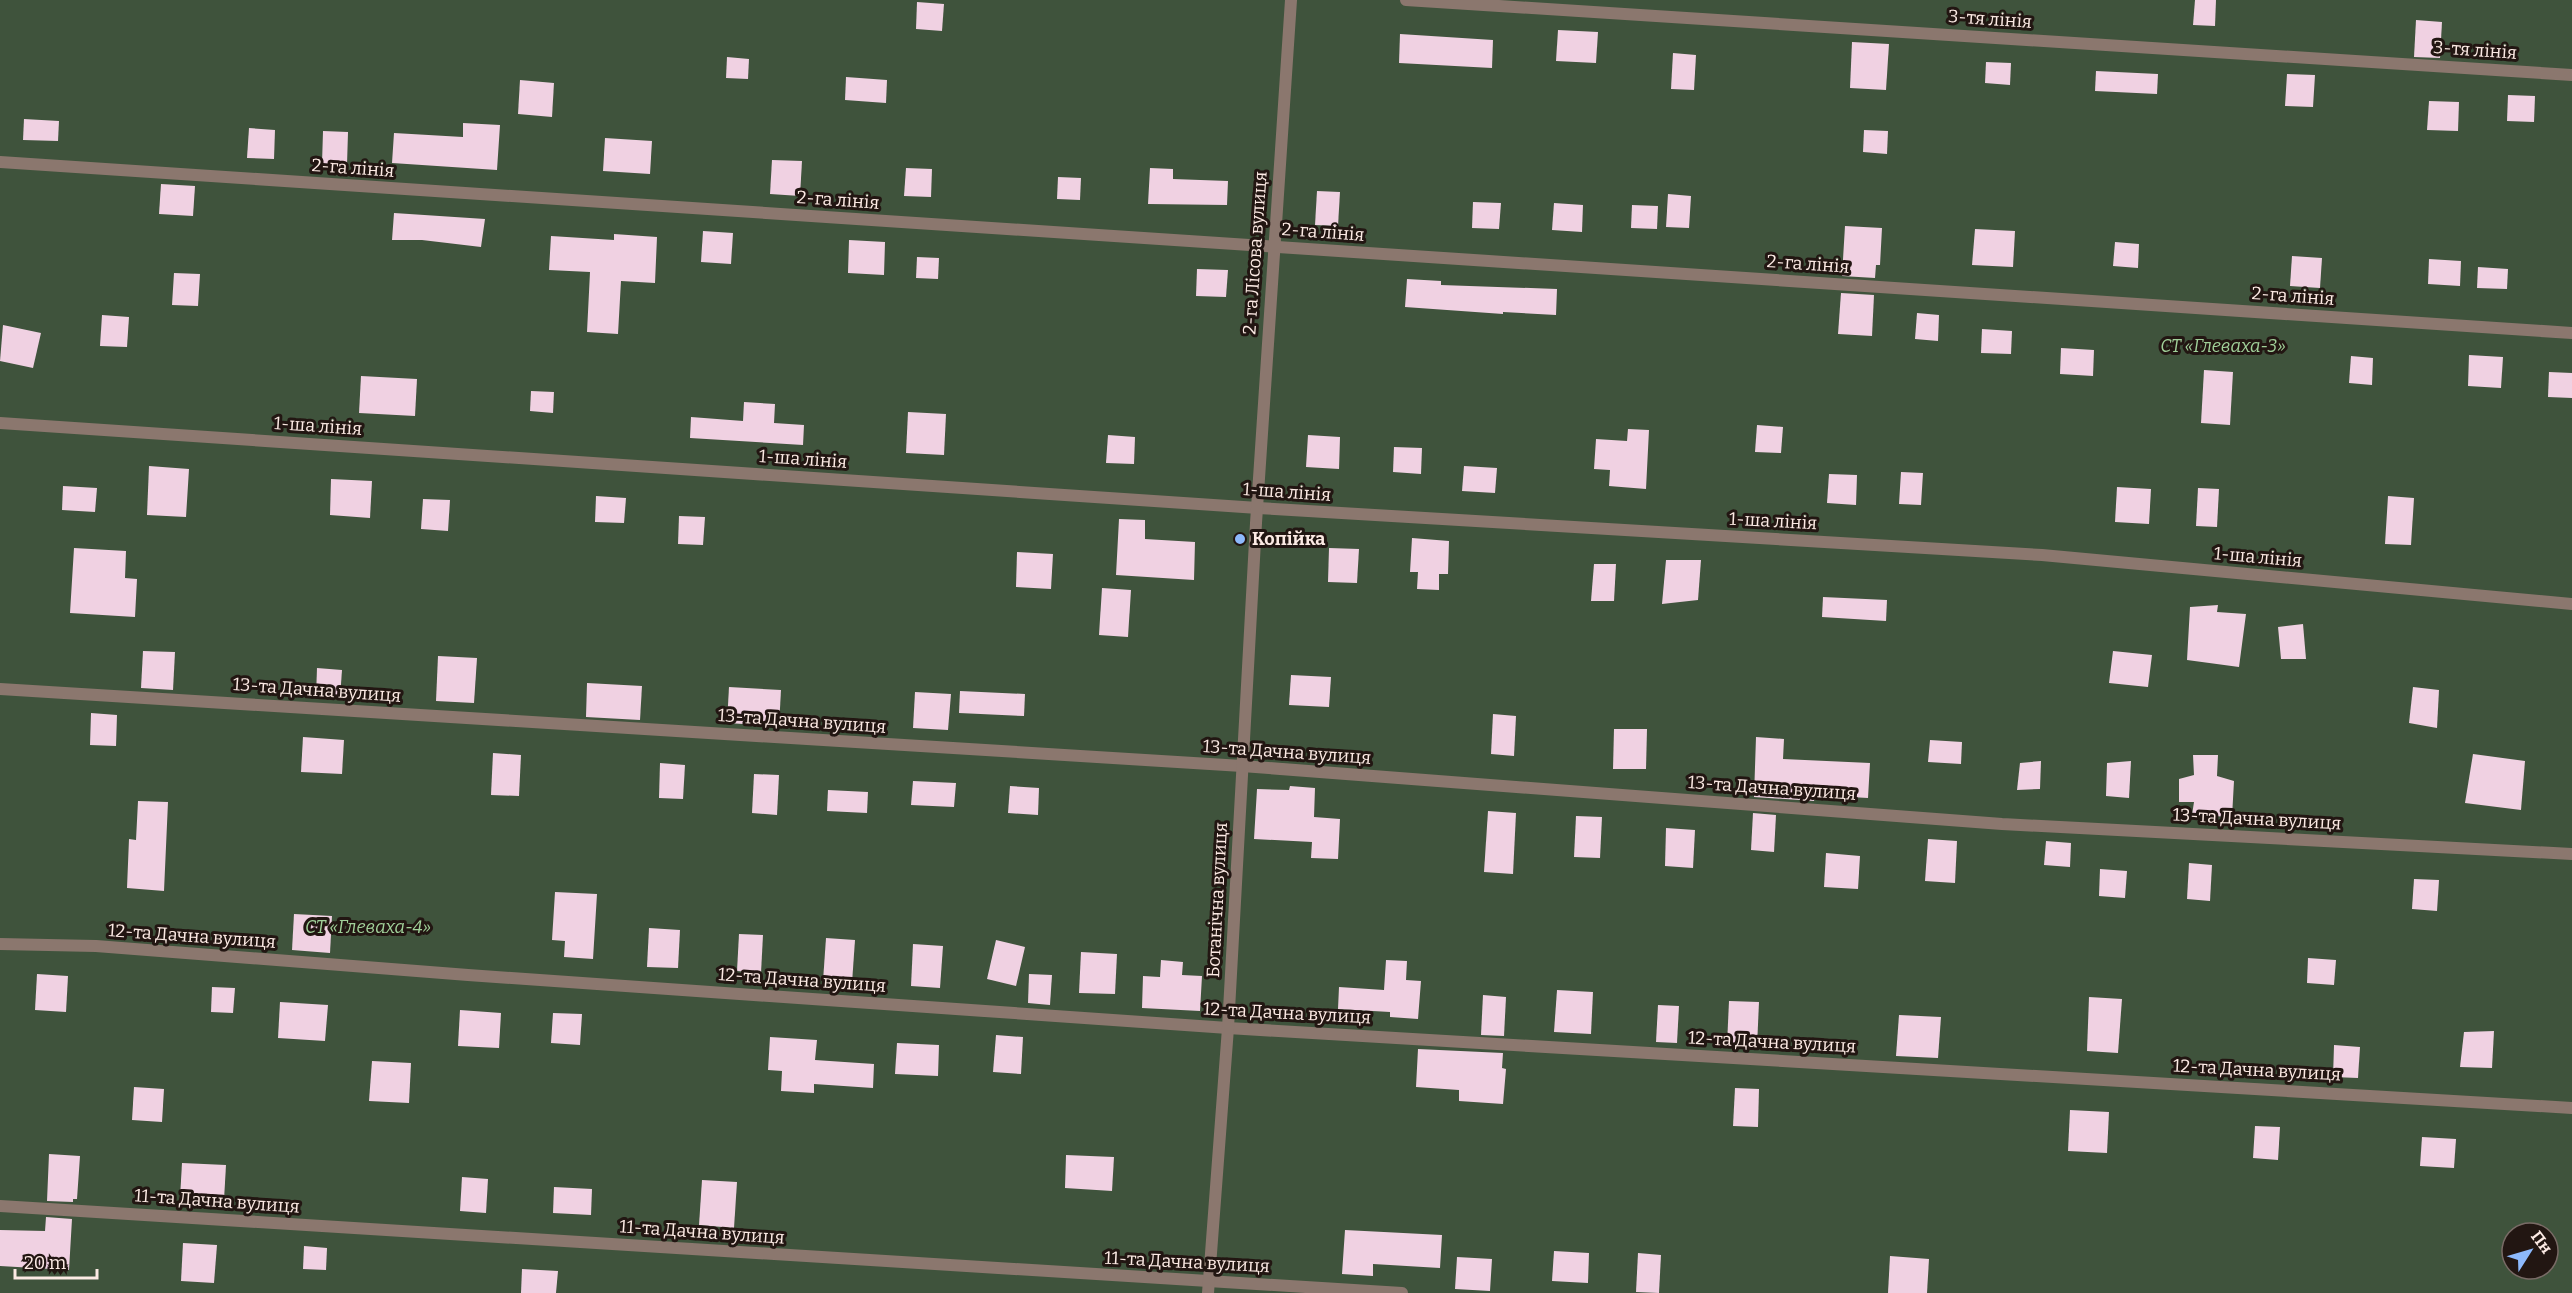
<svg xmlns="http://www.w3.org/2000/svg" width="2572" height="1293" font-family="Bitter,serif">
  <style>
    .green { fill: #3f533c; fill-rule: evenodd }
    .building { fill: #f0d1e2 }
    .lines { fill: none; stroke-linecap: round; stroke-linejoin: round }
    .lane { stroke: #8b776e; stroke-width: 12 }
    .street { stroke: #8b776e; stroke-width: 12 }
    .poi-dot { fill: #8db9fc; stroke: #221612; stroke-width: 2 }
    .labels { text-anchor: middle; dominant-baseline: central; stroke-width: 6; stroke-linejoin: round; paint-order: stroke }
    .street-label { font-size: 18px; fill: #fceae4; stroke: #221612 }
    .park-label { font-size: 18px; font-style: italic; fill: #a1d19a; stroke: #221612 }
    .poi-label { font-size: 18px; font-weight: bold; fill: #fceae4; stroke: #221612; text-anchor: start }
  </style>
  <rect width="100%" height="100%" fill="#432a21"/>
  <!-- green -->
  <path class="green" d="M0,0H2572V1293H0ZM2512,1233H2548V1269H2512Z"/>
  <!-- building -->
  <g class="building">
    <path d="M2195,0H2216L2215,26L2193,25Z"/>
    <path d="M917,2L944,4L942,31L916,29Z"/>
    <path d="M2416,20L2442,22L2440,58L2414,57Z"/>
    <path d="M1558,30L1598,32L1596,63L1556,61Z"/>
    <path d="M1400,34L1493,40L1492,68L1399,63Z"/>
    <path d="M1852,42L1889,44L1886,90L1850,88Z"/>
    <path d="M1673,53L1696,55L1694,90L1671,89Z"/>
    <path d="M727,57L749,59L748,79L726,78Z"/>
    <path d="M1986,62L2011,63L2010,85L1985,83Z"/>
    <path d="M2096,71L2158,74L2157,94L2095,91Z"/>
    <path d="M2287,74L2315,75L2313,107L2285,106Z"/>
    <path d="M846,77L887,80L886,103L845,100Z"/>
    <path d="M520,80L554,83L552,117L518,114Z"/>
    <path d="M2508,95L2535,96L2534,122L2507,121Z"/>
    <path d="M2429,101L2459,102L2458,131L2427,130Z"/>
    <path d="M24,119L59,121L58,141L23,140Z"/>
    <path d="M463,123L500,125L497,170L392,163L394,133L463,137Z"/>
    <path d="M249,128L275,130L274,159L247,158Z"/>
    <path d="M1864,130L1888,131L1887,154L1863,152Z"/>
    <path d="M323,131L348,132L347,165L322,164Z"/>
    <path d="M605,138L652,141L650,174L603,171Z"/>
    <path d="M772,160L802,161L800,196L770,194Z"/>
    <path d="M906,168L932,169L931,197L904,196Z"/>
    <path d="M1150,168L1173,169V179L1228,181L1227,205L1148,204Z"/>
    <path d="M1058,177L1081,178L1080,200L1057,199Z"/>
    <path d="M161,184L195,186L193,216L159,214Z"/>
    <path d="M1317,191L1340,192L1338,226L1315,225Z"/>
    <path d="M1668,194L1691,196L1689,228L1666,227Z"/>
    <path d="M1473,202L1501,203L1499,229L1472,228Z"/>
    <path d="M1554,203L1583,205L1582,232L1552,230Z"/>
    <path d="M1632,205L1658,206L1657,229L1631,228Z"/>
    <path d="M394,213L485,219L481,247L422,240H392Z"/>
    <path d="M1845,226L1882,228L1880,265H1876L1875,278L1842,276Z"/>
    <path d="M1975,229L2015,231L2013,267L1972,265Z"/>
    <path d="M703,231L733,233L731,264L701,262Z"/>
    <path d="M614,234L657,237L655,283L621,281L618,334L587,332L590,272L549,270L551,236L614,240Z"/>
    <path d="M849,240L885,242L884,275L848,273Z"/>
    <path d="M2115,242L2139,244L2138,268L2113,266Z"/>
    <path d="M2292,256L2322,258L2320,288L2290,286Z"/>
    <path d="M917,257L939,258L938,279L916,278Z"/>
    <path d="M2429,259L2461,261L2460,286L2428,284Z"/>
    <path d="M2478,267L2508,269L2507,289L2477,288Z"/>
    <path d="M1197,269L1228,270L1226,297L1196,296Z"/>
    <path d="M174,273L200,274L198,306L172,305Z"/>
    <path d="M1407,279L1441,281V285L1557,289L1556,315L1503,312V314L1405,307Z"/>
    <path d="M1841,293L1874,295L1872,336L1838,334Z"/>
    <path d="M1917,313L1939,315L1938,341L1915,339Z"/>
    <path d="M102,315L129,317L127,347L100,346Z"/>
    <path d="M3,325L41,333L33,368L0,361Z"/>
    <path d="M1982,329L2012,331L2011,354L1981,353Z"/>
    <path d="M2061,348L2094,350L2093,376L2060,374Z"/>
    <path d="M2469,355L2503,357L2501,388L2468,386Z"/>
    <path d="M2351,356L2373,358L2372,385L2349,383Z"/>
    <path d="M2204,370L2233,372L2230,425L2201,423Z"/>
    <path d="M2549,372L2572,373V398L2548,397Z"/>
    <path d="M361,376L417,379L415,416L359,413Z"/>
    <path d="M531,391L554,392L553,413L530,411Z"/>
    <path d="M744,402L775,404L774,423L804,425L803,445L690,438L691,417L743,421Z"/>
    <path d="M908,412L946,414L944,455L906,453Z"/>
    <path d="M1757,425L1783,427L1781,453L1755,452Z"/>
    <path d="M1628,429L1649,430L1646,489L1609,486L1610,470L1594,469L1596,439L1627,441Z"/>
    <path d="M1108,435L1135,437L1134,464L1106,463Z"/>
    <path d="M1308,435L1340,437L1339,469L1306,467Z"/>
    <path d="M1394,447L1422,448L1421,474L1393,472Z"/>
    <path d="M149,466L189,469L186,517L147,515Z"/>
    <path d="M1464,466L1497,468L1495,493L1462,491Z"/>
    <path d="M1901,472L1923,473L1921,505L1899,504Z"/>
    <path d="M1829,474L1857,475L1856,505L1827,503Z"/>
    <path d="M331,479L372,481L370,518L330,515Z"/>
    <path d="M63,486L97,488L95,512L62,510Z"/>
    <path d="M2117,487L2151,489L2149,524L2115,522Z"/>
    <path d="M2198,488L2219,489L2217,527L2196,526Z"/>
    <path d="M596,496L626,498L624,523L595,522Z"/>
    <path d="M2388,496L2414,498L2411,545L2385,544Z"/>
    <path d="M423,499L450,500L448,531L421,529Z"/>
    <path d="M679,516L705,517L703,545L678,544Z"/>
    <path d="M1119,519L1145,520V539L1195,542L1194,580L1116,575Z"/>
    <path d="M1412,538L1449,541L1448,574H1439V590L1417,589L1418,572H1410Z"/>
    <path d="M74,548L126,551L125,578L137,579L135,617L70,613Z"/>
    <path d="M1329,548L1359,549L1357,583L1328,582Z"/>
    <path d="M1017,552L1053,554L1051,589L1016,587Z"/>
    <path d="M1666,560H1701L1698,600L1662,604Z"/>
    <path d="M1594,564H1616L1614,601H1591Z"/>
    <path d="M1102,588L1131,590L1128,637L1099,635Z"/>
    <path d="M1823,597L1887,600L1886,621L1822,617Z"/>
    <path d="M2218,605L2217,612L2246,614L2239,667L2187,660L2190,607Z"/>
    <path d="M2303,624L2306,659H2281L2278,627Z"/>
    <path d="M143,651L175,652L173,690L141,688Z"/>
    <path d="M2113,651L2152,655L2148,687L2109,683Z"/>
    <path d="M438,656L477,658L474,703L436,701Z"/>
    <path d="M317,668L342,670L340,698L316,697Z"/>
    <path d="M1291,675L1331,677L1329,707L1289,705Z"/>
    <path d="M587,683L642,686L640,720L586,717Z"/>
    <path d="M729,687L781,690L779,726L727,723Z"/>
    <path d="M2413,687L2439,690L2437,728L2409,723Z"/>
    <path d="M960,691L1025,694L1024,716L959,713Z"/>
    <path d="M915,692L951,694L948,730L913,728Z"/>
    <path d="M91,713L117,715L116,746L90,745Z"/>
    <path d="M1493,714L1516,716L1514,756L1491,754Z"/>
    <path d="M1614,729H1647L1646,769H1613Z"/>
    <path d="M303,737L344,740L342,774L301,772Z"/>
    <path d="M1756,737L1784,739L1783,759L1870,763L1868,798L1815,795L1814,801L1754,797Z"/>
    <path d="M1930,740L1962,742L1961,764L1928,762Z"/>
    <path d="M493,753L521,755L519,796L491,795Z"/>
    <path d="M2473,754L2525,761L2521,810L2465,803Z"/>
    <path d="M2193,755H2218L2217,776L2234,781L2232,817L2192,815L2194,802H2179V779L2194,775Z"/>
    <path d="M2041,761L2040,789L2017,790L2020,763Z"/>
    <path d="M2131,761L2129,798L2106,796L2107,763Z"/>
    <path d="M660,763L685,765L683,799L659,798Z"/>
    <path d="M754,774L779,775L777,815L752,813Z"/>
    <path d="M913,781L956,783L954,807L911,805Z"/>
    <path d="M1010,786L1039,788L1038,815L1008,813Z"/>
    <path d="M1290,786L1315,788L1314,817L1340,819L1338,859L1311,858L1312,842L1254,839L1257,789L1289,790Z"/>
    <path d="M828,790L868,792L867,813L827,811Z"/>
    <path d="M138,801L168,802L164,891L127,888L129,839L136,840Z"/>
    <path d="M1488,811L1516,813L1513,874L1484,872Z"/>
    <path d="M1753,813L1776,815L1774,852L1751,850Z"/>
    <path d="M1576,816L1602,817L1600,858L1574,857Z"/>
    <path d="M1666,828L1695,830L1693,868L1665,866Z"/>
    <path d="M1928,839L1957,841L1955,883L1925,881Z"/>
    <path d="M2046,841L2071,843L2070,867L2044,865Z"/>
    <path d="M1826,853L1860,856L1858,889L1824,887Z"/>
    <path d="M2189,863L2212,865L2210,901L2187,899Z"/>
    <path d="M2100,869L2127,871L2125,898L2099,896Z"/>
    <path d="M2414,879L2439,880L2437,911L2412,909Z"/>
    <path d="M555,892L597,894L593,959L564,957L565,941L552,940Z"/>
    <path d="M294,914L332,916L330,953L292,950Z"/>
    <path d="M649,928L680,930L678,968L647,967Z"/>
    <path d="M739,934L763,935L761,973L737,971Z"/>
    <path d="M826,938L855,940L852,983L823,981Z"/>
    <path d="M996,940L1025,947L1016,986L987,979Z"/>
    <path d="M913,944L943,946L940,988L911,986Z"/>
    <path d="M1081,952L1117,954L1115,994L1079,993Z"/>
    <path d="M2308,958L2336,960L2334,985L2307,983Z"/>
    <path d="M1161,960L1183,962L1182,975L1202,976L1200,1011L1142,1008L1143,976L1160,977Z"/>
    <path d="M1386,960L1407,961L1406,980L1421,981L1418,1019L1390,1017V1012L1338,1009L1339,987L1384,990Z"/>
    <path d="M37,974L68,976L66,1012L35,1010Z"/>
    <path d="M1029,974L1052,975L1050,1005L1028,1003Z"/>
    <path d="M212,987L235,988L233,1013L211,1012Z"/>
    <path d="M1557,990L1593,992L1591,1034L1554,1032Z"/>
    <path d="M1483,995L1506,997L1504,1036L1481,1035Z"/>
    <path d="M2089,997L2122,999L2118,1053L2087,1051Z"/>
    <path d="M1729,1001L1759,1002L1757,1047L1727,1045Z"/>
    <path d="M280,1002L328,1005L325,1041L278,1038Z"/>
    <path d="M1658,1005L1679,1006L1677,1043L1656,1042Z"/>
    <path d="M460,1010L501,1013L499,1048L458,1046Z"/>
    <path d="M553,1013L582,1014L580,1045L551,1043Z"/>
    <path d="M1899,1015L1941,1017L1938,1058L1896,1056Z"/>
    <path d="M2494,1031L2492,1068L2460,1067L2464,1032Z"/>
    <path d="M996,1035L1023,1037L1021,1074L993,1072Z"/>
    <path d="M770,1037L817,1040L815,1060L874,1064L873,1088L814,1084V1093L781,1091L782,1071L768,1070Z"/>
    <path d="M897,1043L939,1045L938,1076L895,1074Z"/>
    <path d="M2334,1045L2360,1047L2358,1078L2333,1077Z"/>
    <path d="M1418,1049L1503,1053L1502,1068L1506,1069L1503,1104L1459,1101V1090L1416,1087Z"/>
    <path d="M372,1061L411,1063L409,1103L369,1101Z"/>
    <path d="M134,1087L164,1089L162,1122L132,1120Z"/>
    <path d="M1735,1088L1759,1089L1758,1127L1733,1126Z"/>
    <path d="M2070,1110L2109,1112L2107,1153L2068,1151Z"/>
    <path d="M2255,1126L2280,1127L2278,1160L2253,1158Z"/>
    <path d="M2422,1137L2456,1139L2454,1168L2420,1166Z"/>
    <path d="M49,1154L80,1156L77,1199H73V1202L47,1201Z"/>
    <path d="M1066,1155L1114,1157L1112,1191L1065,1188Z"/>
    <path d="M182,1163L226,1165L224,1200L180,1198Z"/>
    <path d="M462,1177L488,1179L486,1213L460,1211Z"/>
    <path d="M702,1180L737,1182L734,1228L699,1225Z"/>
    <path d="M554,1187L592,1189L591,1215L553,1213Z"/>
    <path d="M46,1217L72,1219L69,1270L0,1266V1230L45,1231Z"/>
    <path d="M1345,1230L1442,1235L1440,1268L1373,1264V1276L1342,1274Z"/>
    <path d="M183,1243L217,1245L214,1283L181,1281Z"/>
    <path d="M304,1246L327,1248L326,1270L303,1269Z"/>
    <path d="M1554,1251L1589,1253L1588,1283L1552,1281Z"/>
    <path d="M1638,1253L1661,1255L1659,1293L1636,1292Z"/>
    <path d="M1890,1256L1929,1259L1927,1293H1888Z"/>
    <path d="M1457,1257L1492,1259L1490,1291L1455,1289Z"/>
    <path d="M522,1269L558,1271L556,1293H521Z"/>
  </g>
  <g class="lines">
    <!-- lane -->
    <g class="lane">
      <path d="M1406,0L2572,75"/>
      <path d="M0,162L2572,333"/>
      <path d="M0,689L1242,766L2002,824L2572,854"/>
      <path d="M0,944L96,946L468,975L1228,1028L2572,1108"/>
      <path d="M0,1206L1402,1293"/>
    </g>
    <!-- street -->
    <g class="street">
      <path d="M0,423L1258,508L2042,555L2572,604"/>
      <path d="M1208,1293L1228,1028L1256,523L1291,0"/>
    </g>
  </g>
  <!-- markers -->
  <circle class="poi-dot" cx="1240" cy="539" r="6"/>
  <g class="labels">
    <!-- street labels -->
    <g class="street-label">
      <text transform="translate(1990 19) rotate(4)">3-тя лінія</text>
      <text transform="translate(2475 50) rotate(4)">3-тя лінія</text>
      <text transform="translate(353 168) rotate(4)">2-га лінія</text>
      <text transform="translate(838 200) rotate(4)">2-га лінія</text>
      <text transform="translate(1323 232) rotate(4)">2-га лінія</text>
      <text transform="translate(1255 253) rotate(-86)">2-га Лісова вулиця</text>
      <text transform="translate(1808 264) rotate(4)">2-га лінія</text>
      <text transform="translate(2293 296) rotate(4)">2-га лінія</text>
      <text transform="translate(318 426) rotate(4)">1-ша лінія</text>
      <text transform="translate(803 459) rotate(4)">1-ша лінія</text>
      <text transform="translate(1287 492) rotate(4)">1-ша лінія</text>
      <text transform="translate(1773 521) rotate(3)">1-ша лінія</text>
      <text transform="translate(2258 557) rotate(5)">1-ша лінія</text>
      <text transform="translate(317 690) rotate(4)">13-та Дачна вулиця</text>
      <text transform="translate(802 721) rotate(4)">13-та Дачна вулиця</text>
      <text transform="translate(1287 752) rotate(4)">13-та Дачна вулиця</text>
      <text transform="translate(1772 788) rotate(4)">13-та Дачна вулиця</text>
      <text transform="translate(2257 819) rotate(3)">13-та Дачна вулиця</text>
      <text transform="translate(1217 900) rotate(-87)">Ботанічна вулиця</text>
      <text transform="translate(192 936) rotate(4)">12-та Дачна вулиця</text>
      <text transform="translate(802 980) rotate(4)">12-та Дачна вулиця</text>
      <text transform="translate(1287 1013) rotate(3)">12-та Дачна вулиця</text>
      <text transform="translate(1772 1042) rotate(3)">12-та Дачна вулиця</text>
      <text transform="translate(2257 1070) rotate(3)">12-та Дачна вулиця</text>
      <text transform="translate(217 1201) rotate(4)">11-та Дачна вулиця</text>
      <text transform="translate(702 1232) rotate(4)">11-та Дачна вулиця</text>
      <text transform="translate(1187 1262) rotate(3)">11-та Дачна вулиця</text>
    </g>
    <!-- park labels -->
    <g class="park-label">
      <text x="2223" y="346">СТ «Глеваха-3»</text>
      <text x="368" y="927">СТ «Глеваха-4»</text>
    </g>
    <!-- poi labels -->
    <g class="poi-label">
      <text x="1252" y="539">Копійка</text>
    </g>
  </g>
  <!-- north arrow -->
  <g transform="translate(2530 1251) rotate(53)"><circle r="28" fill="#221612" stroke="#796b66" stroke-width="1.5"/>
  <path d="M0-4.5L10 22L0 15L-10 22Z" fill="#8db9fc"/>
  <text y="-9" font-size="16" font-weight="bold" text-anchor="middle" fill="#fceae4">Пн</text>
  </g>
  <!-- scale -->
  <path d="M15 1269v9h82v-9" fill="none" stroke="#fceae4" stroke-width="3"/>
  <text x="24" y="1269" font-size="18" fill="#fceae4" stroke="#221612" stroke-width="4.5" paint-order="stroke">20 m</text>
</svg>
